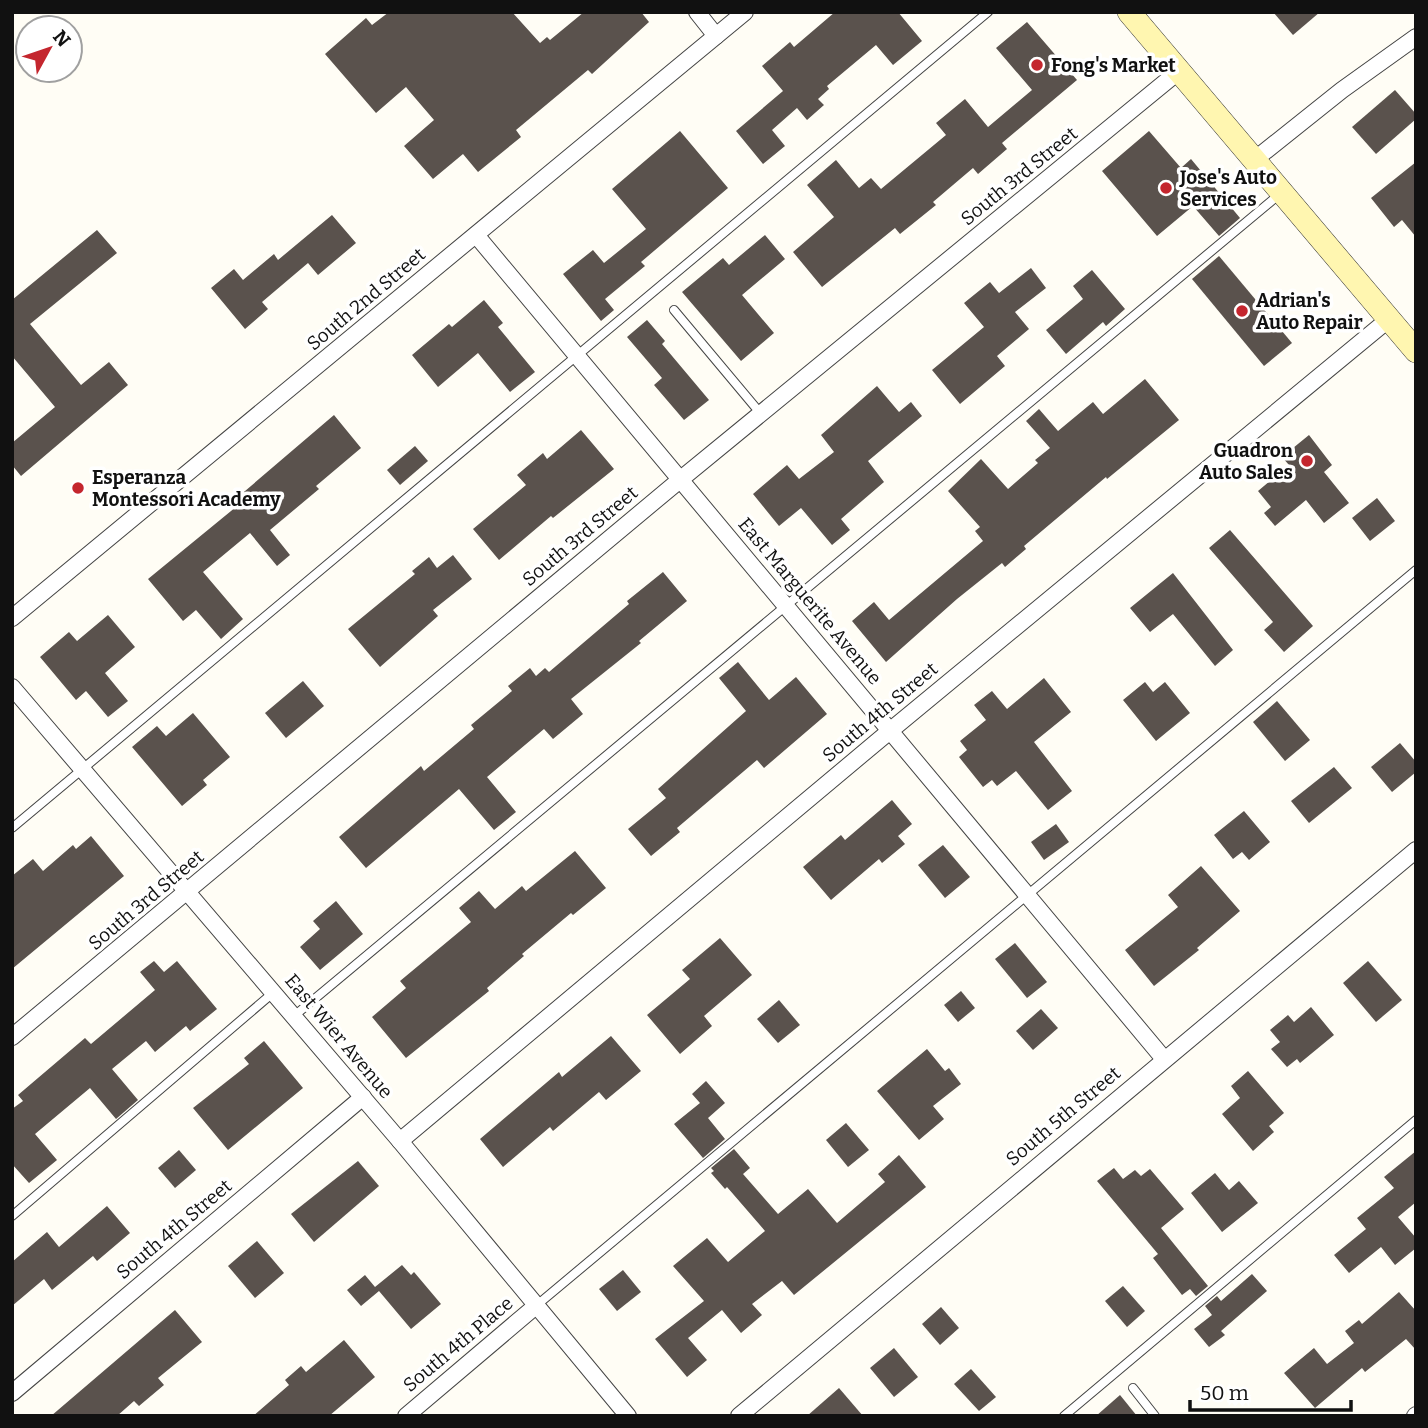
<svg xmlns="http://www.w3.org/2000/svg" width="1428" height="1428" font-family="Bitter,serif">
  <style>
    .building { fill: #5a524d }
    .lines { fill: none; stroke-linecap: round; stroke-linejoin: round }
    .lane-casing { stroke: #444; stroke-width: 10 }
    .street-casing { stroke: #444; stroke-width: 18 }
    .secondary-casing { stroke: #333; stroke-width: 24 }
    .lane { stroke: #fff; stroke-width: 8 }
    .street { stroke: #fff; stroke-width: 16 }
    .secondary { stroke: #fff6b0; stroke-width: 23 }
    .poi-dot { fill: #c4262e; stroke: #fff; stroke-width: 2.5 }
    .labels { text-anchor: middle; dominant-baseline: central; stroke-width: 7; stroke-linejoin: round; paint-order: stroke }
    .poi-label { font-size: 19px; font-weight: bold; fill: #111; stroke: #fff; text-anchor: start }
    .street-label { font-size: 19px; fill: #111; stroke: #fff }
  </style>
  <rect width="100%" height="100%" fill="#fffdf5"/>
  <!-- building -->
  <g class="building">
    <path d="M389,12H512L540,43L547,37L550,40L584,12H641L649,22L592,74L588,70L516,130L521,137L478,172L463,154L433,179L404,146L434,120L410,92L406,87L376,113L325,54L366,18L372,25Z"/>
    <path d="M835,12H898L922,41L893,65L876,45L827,86L829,89L818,99L824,105L807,120L797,108L772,130L785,146L763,164L736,131L783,91L762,66L790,42L794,47Z"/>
    <path d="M1273,12H1320L1293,35Z"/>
    <path d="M1027,22L1077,80L1002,143L1007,149L978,174L973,168L933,202L936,205L900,234L895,228L822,287L793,252L834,217L807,185L836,160L859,188L871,178L881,189L946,135L936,123L965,99L988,127L1032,90L996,48Z"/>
    <path d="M1395,90L1416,114V119L1376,154L1352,127Z"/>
    <path d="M680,131L728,188L641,262L645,266L605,299L614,310L601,321L563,274L593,250L604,263L646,229L612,189Z"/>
    <path d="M1149,131L1181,168L1191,159L1240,218L1219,236L1193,206L1157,236L1102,171Z"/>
    <path d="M1416,162V237L1402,220L1394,227L1371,198Z"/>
    <path d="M332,215L356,243L318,275L308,263L262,302L268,309L245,329L211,288L234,269L243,280L274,254L278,260Z"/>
    <path d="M97,230L117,253L30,324L81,385L109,362L128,385L21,476L12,465V443L55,407L12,356V300Z"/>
    <path d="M765,235L785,259L742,295L774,333L741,361L682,292L723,258L729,265Z"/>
    <path d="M1219,256L1292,343L1264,366L1192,279Z"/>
    <path d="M1031,268L1046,288L1015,312L1029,329L997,356L1005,366L960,404L932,370L984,327L964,303L990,282L999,293Z"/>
    <path d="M1092,270L1125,309L1106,326L1103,322L1066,354L1046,330L1083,299L1073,286Z"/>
    <path d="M484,300L503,323L498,327L535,372L510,392L478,353L438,387L412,355L449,324L452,327Z"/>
    <path d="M647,320L665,341L662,344L709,400L684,420L654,385L662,378L627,337Z"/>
    <path d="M1145,379L1179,420L1107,479L1106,477L1024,546L1026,549L1005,567L1002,563L957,599L886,662L852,621L874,602L889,620L983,541L975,531L980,527L948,491L981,459L1008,489L1038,463L1035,460L1050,448L1026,421L1039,409L1058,431L1093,402L1103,414Z"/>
    <path d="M877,386L899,412L911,402L922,416L868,461L884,482L841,519L850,530L832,545L801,508L779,526L753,494L787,465L799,479L834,452L821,435Z"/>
    <path d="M334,415L361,448L316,486L319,489L270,530L290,555L277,566L250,533L203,572L243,619L221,639L196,610L183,621L148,579L242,502L238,497Z"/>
    <path d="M581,430L614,469L553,518L551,516L499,560L473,529L526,485L517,475L543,453L547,459Z"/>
    <path d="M1309,435L1332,465L1324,472L1349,503L1324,523L1306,500L1275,526L1264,513L1271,507L1258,491L1289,465L1282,457Z"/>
    <path d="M415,446L428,461L400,485L387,470Z"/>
    <path d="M1377,498L1395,521L1370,541L1352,518Z"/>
    <path d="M1230,530L1313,626L1284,652L1264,630L1273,622L1209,548Z"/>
    <path d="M453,555L472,579L433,610L438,616L380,667L348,629L415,574L412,571L429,557L437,568Z"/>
    <path d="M663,572L687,601L639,641L641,643L571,699L583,714L553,739L544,729L487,777L516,812L494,830L459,789L366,868L339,837L421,766L424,771L474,729L471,725L512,691L508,686L530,668L536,676L545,668L549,672L629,604L627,601Z"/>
    <path d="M1173,573L1233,650L1215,666L1173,614L1150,632L1130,608Z"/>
    <path d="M108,615L135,647L105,673L128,701L108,717L86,691L76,700L40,657L69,632L77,641Z"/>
    <path d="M738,662L769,700L796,677L827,714L764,768L757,760L677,828L680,832L651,856L628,829L666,798L658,789L746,711L719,678Z"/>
    <path d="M1044,678L1071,712L1034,742L1072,791L1048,810L1016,771L997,786L992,780L983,787L959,757L967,750L960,741L986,720L974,705L992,691L1007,709Z"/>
    <path d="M303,681L324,706L286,738L265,713Z"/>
    <path d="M1145,682L1153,692L1165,682L1190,713L1156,741L1123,700Z"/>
    <path d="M1277,701L1310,740L1285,761L1253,722Z"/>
    <path d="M193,713L230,757L203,780L207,785L182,806L132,747L157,726L166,736Z"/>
    <path d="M1400,743L1416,762V772L1392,792L1371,767Z"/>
    <path d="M1334,767L1352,788L1309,823L1291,801Z"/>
    <path d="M892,800L912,824L898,836L905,844L882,863L879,859L831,900L803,867L841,835L845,840Z"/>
    <path d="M1244,811L1270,842L1249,860L1242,852L1233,859L1214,835Z"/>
    <path d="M1056,824L1069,842L1044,860L1031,842Z"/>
    <path d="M91,836L124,876L12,969V876L33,859L43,871L73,845L76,849Z"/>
    <path d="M943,845L970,877L945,898L918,865Z"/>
    <path d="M575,851L606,888L573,915L571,913L522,954L524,956L487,988L489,991L406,1058L372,1017L406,988L400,981L471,922L459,908L479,891L495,909L522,886L526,891Z"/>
    <path d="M1201,866L1240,911L1197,948L1199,950L1154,986L1125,950L1178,907L1168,895Z"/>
    <path d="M336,901L363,934L320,970L300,947L320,929L313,921Z"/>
    <path d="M720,938L752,975L704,1016L712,1026L680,1054L647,1015L690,979L682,970Z"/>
    <path d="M1015,943L1047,982L1027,998L995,959Z"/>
    <path d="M154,961L164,972L177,961L217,1009L190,1031L186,1026L155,1052L146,1041L112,1069L138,1100L116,1119L90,1088L35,1134L57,1160L29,1183L12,1164V1109L23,1101L18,1095L85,1038L91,1044L155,990L140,972Z"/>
    <path d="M1368,961L1402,1000L1376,1022L1343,983Z"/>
    <path d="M961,991L975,1008L958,1022L944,1005Z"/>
    <path d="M779,1000L800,1025L778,1043L757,1019Z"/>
    <path d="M1311,1007L1334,1035L1300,1063L1297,1059L1287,1067L1271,1049L1280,1042L1270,1030L1288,1015L1294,1022Z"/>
    <path d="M1041,1009L1058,1028L1033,1050L1016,1031Z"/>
    <path d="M611,1036L641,1071L606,1100L599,1092L553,1131L550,1127L503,1167L480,1139L559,1072L562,1077Z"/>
    <path d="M264,1041L303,1088L228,1150L193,1108L249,1064L244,1058Z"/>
    <path d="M927,1049L945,1071L949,1068L961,1084L933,1106L944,1119L919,1140L877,1091Z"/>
    <path d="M1248,1071L1284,1113L1269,1126L1274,1132L1253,1151L1222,1114L1240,1098L1231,1086Z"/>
    <path d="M706,1081L725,1103L708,1118L725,1139L703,1158L674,1124L700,1103L692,1094Z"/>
    <path d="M846,1123L869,1150L848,1167L826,1140Z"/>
    <path d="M734,1149L750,1168L743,1174L778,1214L808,1189L837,1223L885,1182L878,1174L899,1155L926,1187L794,1295L782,1281L752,1304L762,1315L741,1333L722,1310L688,1338L707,1360L687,1377L655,1339L704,1301L673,1266L707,1238L728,1262L765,1231L727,1187L725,1189L711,1173L714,1171L711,1168Z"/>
    <path d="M179,1150L196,1170L175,1188L158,1168Z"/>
    <path d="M1416,1151V1202L1398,1217L1416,1238V1248L1395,1265L1381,1247L1349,1273L1334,1255L1366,1229L1357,1218L1394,1188L1384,1177Z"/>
    <path d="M358,1161L379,1186L314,1242L291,1214Z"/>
    <path d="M1114,1168L1123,1179L1135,1170L1141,1176L1150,1169L1184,1209L1161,1228L1208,1286L1196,1296L1190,1289L1182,1295L1153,1258L1158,1254L1097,1181Z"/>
    <path d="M1215,1173L1229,1190L1239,1181L1258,1203L1222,1232L1191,1193Z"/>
    <path d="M107,1206L130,1233L97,1261L93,1256L52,1290L44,1279L12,1306V1262L47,1232L59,1247Z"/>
    <path d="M257,1241L284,1273L255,1298L228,1266Z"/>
    <path d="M402,1265L411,1275L414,1272L441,1304L411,1329L379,1291L361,1306L347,1290L365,1275L375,1287Z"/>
    <path d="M623,1270L641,1292L617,1311L599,1289Z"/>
    <path d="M1252,1274L1267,1291L1221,1331L1225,1335L1209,1347L1194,1329L1212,1315L1205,1306L1217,1296L1221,1301Z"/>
    <path d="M1123,1286L1145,1311L1127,1327L1105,1301Z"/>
    <path d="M1399,1292L1416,1311V1350L1406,1339L1365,1372L1362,1368L1315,1408L1284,1373L1314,1348L1327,1364L1354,1343L1345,1331L1359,1320L1362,1324Z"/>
    <path d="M941,1307L959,1328L940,1345L922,1324Z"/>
    <path d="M175,1310L202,1342L158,1378L164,1385L139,1406L134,1401L117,1416H51Z"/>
    <path d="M344,1340L375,1377L329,1416H253L289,1385L285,1380L301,1366L306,1372Z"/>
    <path d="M894,1348L918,1377L894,1397L870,1368Z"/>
    <path d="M971,1369L996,1397L979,1411L954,1384Z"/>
    <path d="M839,1388L863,1416H807Z"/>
    <path d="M1120,1395L1137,1416H1096Z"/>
  </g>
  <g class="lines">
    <!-- lane casing -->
    <g class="lane-casing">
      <g id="lane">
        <path d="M674,310L761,414"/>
        <path d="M12,828L988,12"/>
        <path d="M294,1016L1281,193"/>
        <path d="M12,1216L274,992"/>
        <path d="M537,1305L1416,570"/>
        <path d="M1133,1388L1155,1416"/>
        <path d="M1064,1416L1416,1120"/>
      </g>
    </g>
    <!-- street casing -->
    <g class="street-casing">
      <g id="street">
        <path d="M697,12L716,36"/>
        <path d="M1253,161L1342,90L1416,37"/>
        <path d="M476,235L1164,1059"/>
        <path d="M12,618L745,12"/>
        <path d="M12,687L400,1141L628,1416"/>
        <path d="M12,1037L681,479L1179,71"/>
        <path d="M400,1141L891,730L1389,319"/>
        <path d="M12,1393L363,1097"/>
        <path d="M406,1416L537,1305"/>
        <path d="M739,1416L1416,850"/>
        <path d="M1415,1416L1416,1415"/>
      </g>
    </g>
    <!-- secondary casing -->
    <g class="secondary-casing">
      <path id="secondary" d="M1129,12L1416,351"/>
    </g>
    <!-- lane -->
    <use href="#lane" class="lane"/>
    <!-- street -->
    <use href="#street" class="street"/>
    <!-- secondary -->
    <use href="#secondary" class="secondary"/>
  </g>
  <!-- markers -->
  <g class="poi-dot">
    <circle cx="1037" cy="65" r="7"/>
    <circle cx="1166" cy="188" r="7"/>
    <circle cx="1242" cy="311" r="7"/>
    <circle cx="1307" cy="461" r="7"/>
    <circle cx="78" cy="488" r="7"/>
  </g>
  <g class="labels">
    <!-- poi labels -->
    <g class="poi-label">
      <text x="1051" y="65">Fong's Market</text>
      <text x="1180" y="177">Jose's Auto<tspan x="1180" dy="22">Services</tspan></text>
      <text x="1256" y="300">Adrian's<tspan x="1256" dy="22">Auto Repair</tspan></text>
      <text x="1293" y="450" text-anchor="end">Guadron<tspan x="1293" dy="22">Auto Sales</tspan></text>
      <text x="92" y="477">Esperanza<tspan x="92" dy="22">Montessori Academy</tspan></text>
    </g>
    <!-- street labels -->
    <g class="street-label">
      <text transform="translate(1019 176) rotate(-39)">South 3rd Street</text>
      <text transform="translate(366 299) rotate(-40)">South 2nd Street</text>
      <text transform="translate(580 536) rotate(-40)">South 3rd Street</text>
      <text transform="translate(810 601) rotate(50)">East Marguerite Avenue</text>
      <text transform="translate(880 712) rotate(-40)">South 4th Street</text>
      <text transform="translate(146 900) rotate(-40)">South 3rd Street</text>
      <text transform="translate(339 1036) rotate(50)">East Wier Avenue</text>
      <text transform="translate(1063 1116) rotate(-40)">South 5th Street</text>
      <text transform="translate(174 1229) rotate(-40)">South 4th Street</text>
      <text transform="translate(458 1344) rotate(-40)">South 4th Place</text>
    </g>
  </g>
  <!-- border -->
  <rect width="1428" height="1428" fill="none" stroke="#111111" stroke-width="28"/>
  <!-- north arrow -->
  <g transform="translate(49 49) rotate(50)"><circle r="33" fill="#ffffff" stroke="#a0a0a0" stroke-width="2"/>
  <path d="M0-5L12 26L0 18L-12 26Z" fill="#c4262e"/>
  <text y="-10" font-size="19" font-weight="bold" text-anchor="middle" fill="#111111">N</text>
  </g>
  <!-- scale -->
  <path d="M1190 1400v10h161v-10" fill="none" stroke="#111111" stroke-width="3.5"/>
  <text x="1200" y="1400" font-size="21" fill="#111111" stroke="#ffffff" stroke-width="5" paint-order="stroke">50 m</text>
</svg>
